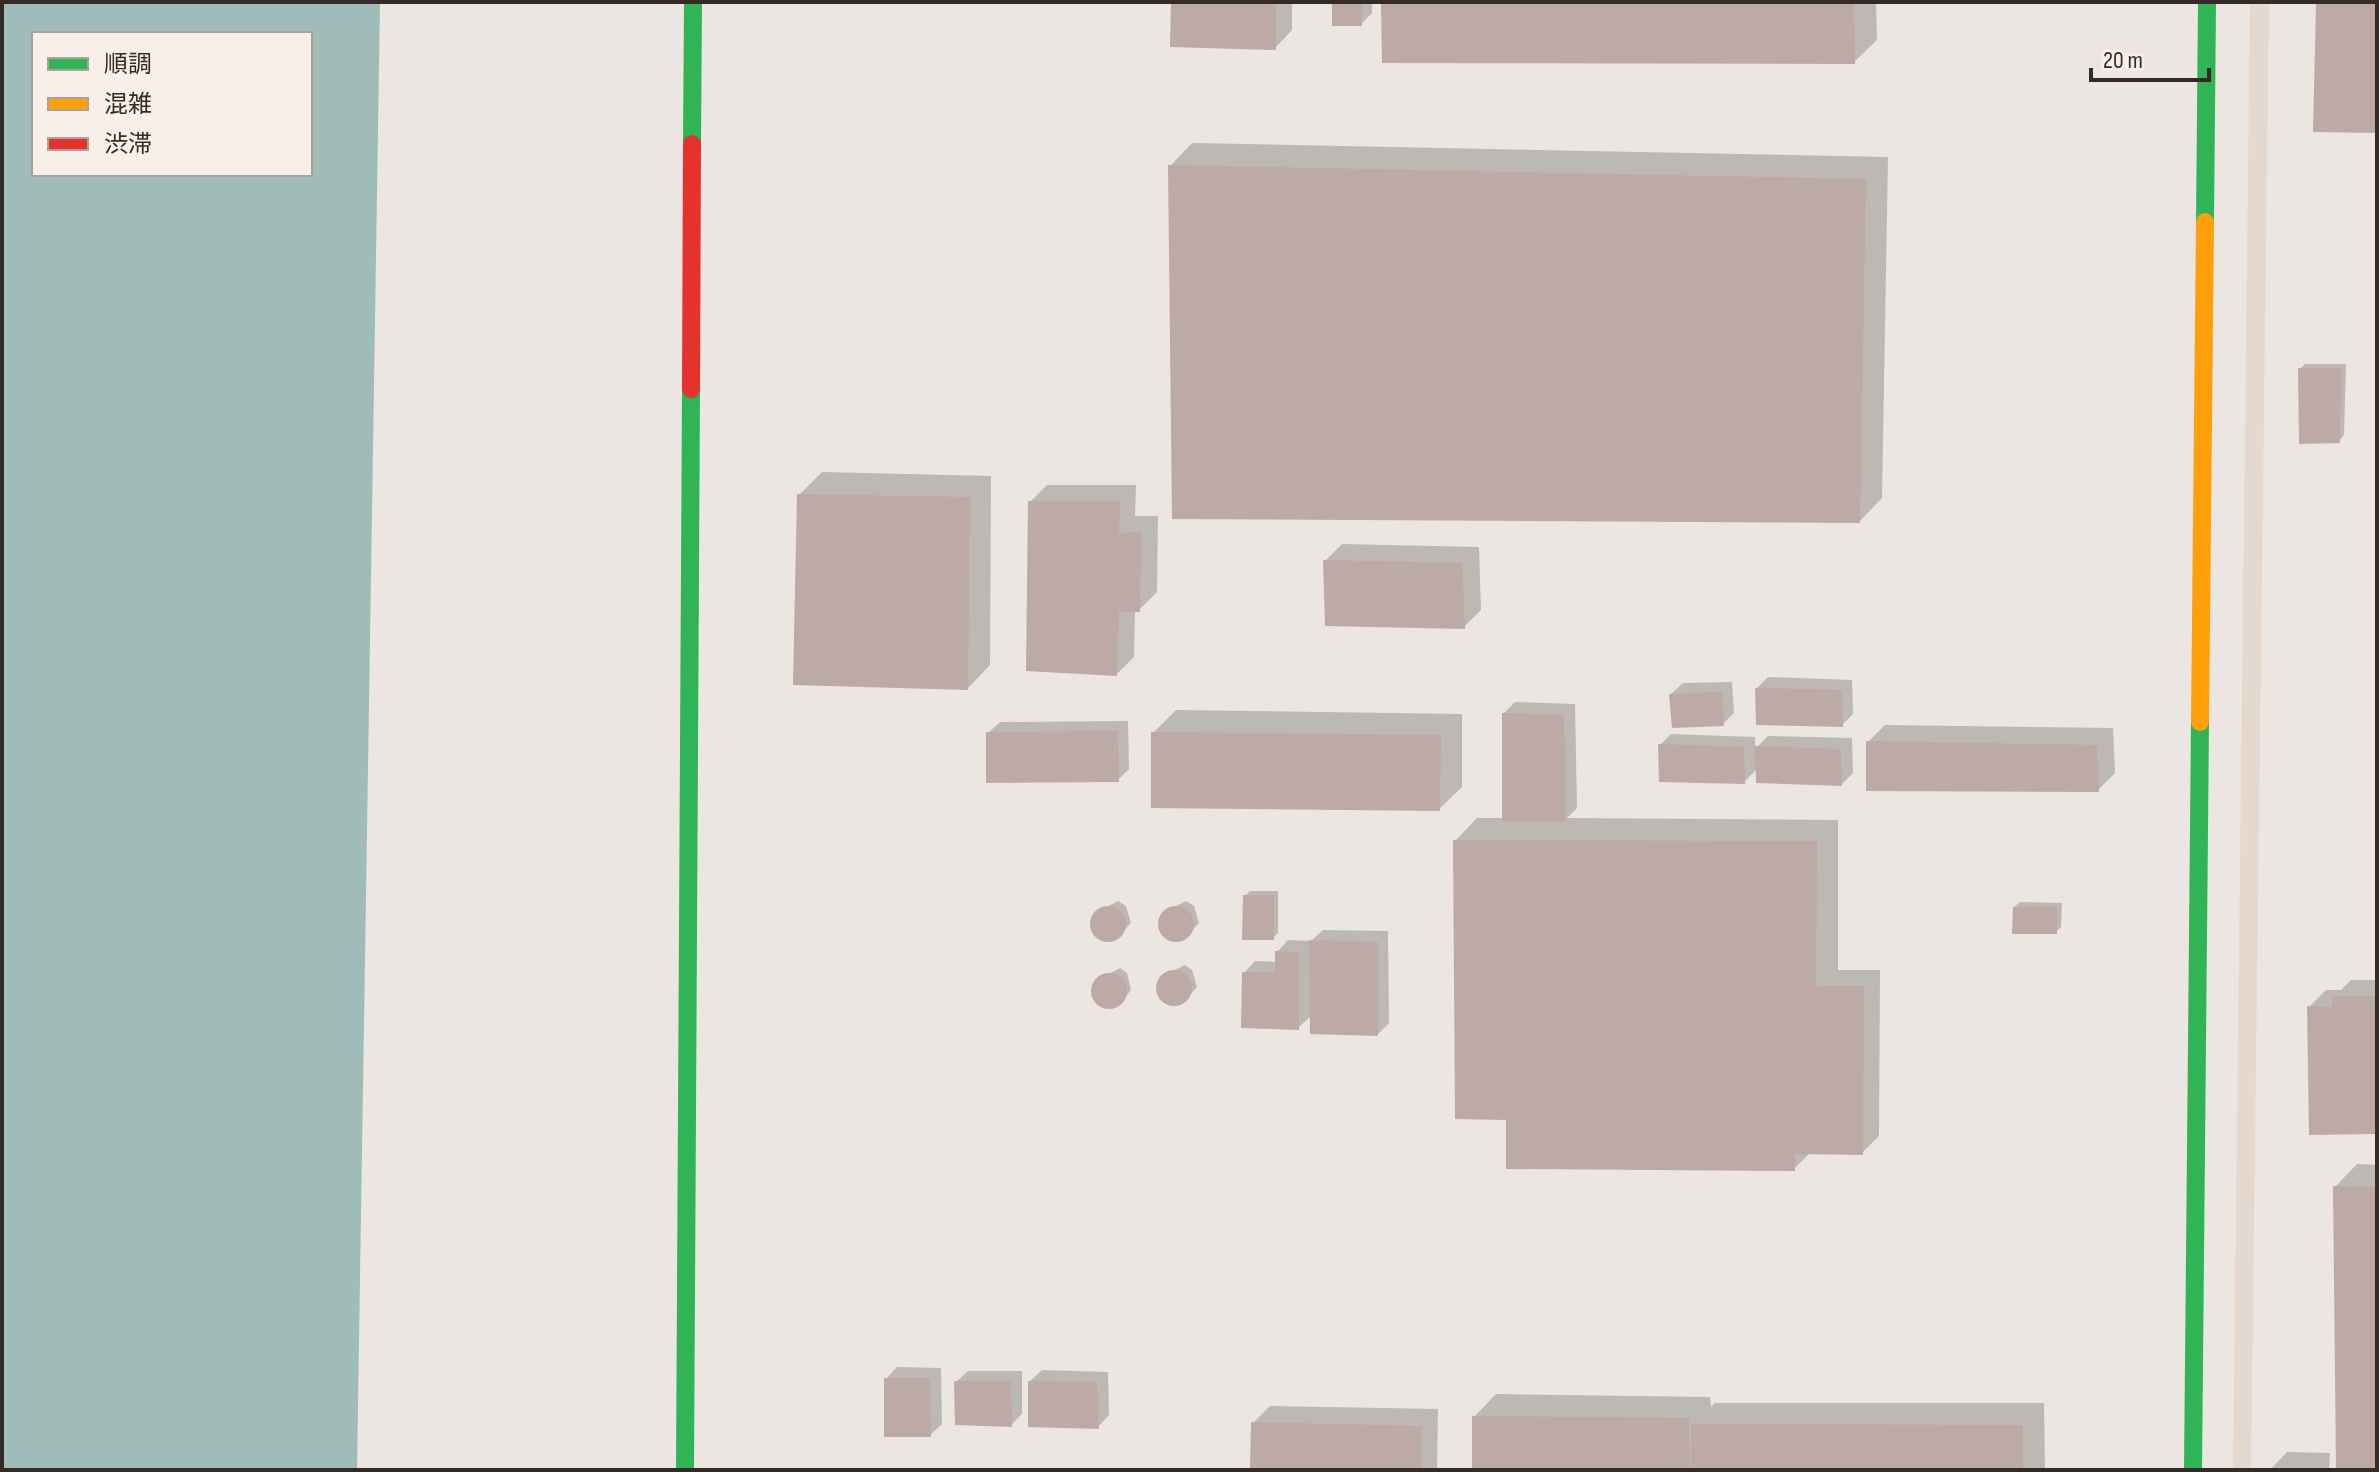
<svg xmlns="http://www.w3.org/2000/svg" width="2379" height="1472" font-family="'Sofia Sans Condensed','Noto Sans JP',sans-serif">
  <style>
    .plaza { fill: #e4d8cf }
    .water { fill: #9fbcb8; fill-rule: evenodd }
    .shadow { fill: #0003 }
    .building { fill: #bdaaa4 }
    .lines { fill: none; stroke-linecap: round; stroke-linejoin: round }
    .fast { stroke: #30b455; stroke-width: 18 }
    .slow { stroke: #ff9f0a; stroke-width: 18 }
    .jam { stroke: #e5322d; stroke-width: 18 }
  </style>
  <rect width="100%" height="100%" fill="#ebe6e1"/>
  <!-- plaza -->
  <path class="plaza" d="M2250,2H2269L2251,1470H2233Z"/>
  <!-- water -->
  <path class="water" d="M2,2H380L357,1470H2ZM34,34H310V174H34Z"/>
  <!-- shadow -->
  <g class="shadow">
    <path d="M1173,2H1292V30L1275,48Z"/>
    <path d="M1334,2H1372V13L1361,24Z"/>
    <path d="M1383,2H1876L1877,40L1854,62Z"/>
    <path d="M1192,143L1888,157L1882,498L1860,521L1170,166Z"/>
    <path d="M2305,364H2346L2344,435L2339,441L2300,369Z"/>
    <path d="M822,472L991,476L990,665L968,688L799,495Z"/>
    <path d="M1047,485H1136L1135,516H1158L1157,592L1139,610H1135L1134,657L1117,674L1030,502Z"/>
    <path d="M1342,544L1479,547L1481,610L1464,627L1325,561Z"/>
    <path d="M1768,677L1852,680L1853,714L1842,725L1757,688Z"/>
    <path d="M1732,682L1734,713L1723,724L1671,694L1683,683Z"/>
    <path d="M1515,702L1575,704L1577,808L1567,818L1838,820V970H1880L1879,1136L1862,1153L1811,1152L1794,1169L1508,1121L1455,841L1477,818H1504V713Z"/>
    <path d="M1176,710L1462,714V787L1439,809L1153,733Z"/>
    <path d="M1128,721L1129,769L1118,780L988,733L1000,722Z"/>
    <path d="M1885,725L2113,728L2115,773L2098,790L1868,742Z"/>
    <path d="M1671,734L1755,737V749L1768,736L1852,738L1853,773L1842,784L1757,769L1744,782L1660,745Z"/>
    <path d="M1250,891H1278V933L1273,938L1245,896Z"/>
    <path d="M1118,901L1126,906L1131,923L1118,937L1098,938L1093,931L1095,913Z"/>
    <path d="M1186,901L1194,906L1199,923L1186,937L1166,938L1161,931L1163,913Z"/>
    <path d="M2020,902L2062,903L2061,927L2056,932L2014,907Z"/>
    <path d="M1323,930L1388,931L1389,1023L1378,1034L1312,1015L1298,1028L1244,973L1255,961L1277,962V952L1288,940L1311,941Z"/>
    <path d="M1185,965L1192,970L1197,987L1185,1001L1164,1002L1160,995L1161,977Z"/>
    <path d="M1120,968L1127,973L1131,990L1119,1005H1099L1095,998L1096,981Z"/>
    <path d="M2351,980H2377V1132L2309,1007L2326,990H2341Z"/>
    <path d="M2357,1164L2377,1165V1470H2338L2335,1187Z"/>
    <path d="M897,1367L941,1368L942,1424L930,1435L886,1379Z"/>
    <path d="M1042,1370L1108,1372L1109,1415L1098,1427L1030,1381Z"/>
    <path d="M968,1371H1022V1414L1011,1425L956,1382Z"/>
    <path d="M1496,1394L1710,1397L1711,1407L1715,1403H2044L2045,1470H1474V1417Z"/>
    <path d="M1270,1406L1438,1409L1437,1470H1252L1253,1423Z"/>
    <path d="M2287,1452L2330,1453L2329,1470H2270Z"/>
  </g>
  <!-- building -->
  <g class="building">
    <path d="M1171,2H1276V50L1170,47Z"/>
    <rect x="1332" y="2" width="30" height="24"/>
    <path d="M1381,2H1854L1855,64L1382,63Z"/>
    <path d="M2316,2H2377V133L2313,132Z"/>
    <path d="M1168,165L1866,179L1860,523L1172,519Z"/>
    <path d="M2298,368H2341L2340,443L2299,444Z"/>
    <path d="M797,494L970,497L968,690L793,685Z"/>
    <path d="M1028,501H1120L1119,533L1141,532L1140,612H1119L1117,676L1026,671Z"/>
    <path d="M1323,560L1462,563L1465,629L1325,626Z"/>
    <path d="M1755,688L1842,690L1843,727L1756,725Z"/>
    <path d="M1722,692L1724,726L1672,728L1669,694Z"/>
    <path d="M1502,713L1564,715L1566,822L1502,821Z"/>
    <path d="M1118,731L1119,782L986,783V732Z"/>
    <path d="M1151,732L1441,735L1440,811L1151,808Z"/>
    <path d="M1866,741L2097,745L2099,792L1866,791Z"/>
    <path d="M1658,744L1744,747L1745,784L1659,782Z"/>
    <path d="M1755,746L1841,749L1842,786L1756,783Z"/>
    <path d="M1453,840L1817,841L1816,986H1864L1863,1155L1795,1154V1171L1506,1169V1120L1455,1119Z"/>
    <path d="M1243,895H1274V940H1242Z"/>
    <circle cx="1176" cy="924" r="18"/>
    <circle cx="1108" cy="924" r="18"/>
    <path d="M2013,907H2057V934H2012Z"/>
    <path d="M1309,940L1378,942V1036L1310,1034Z"/>
    <path d="M1275,951L1299,952V1030L1241,1028L1242,972H1275Z"/>
    <circle cx="1174" cy="988" r="18"/>
    <circle cx="1109" cy="991" r="18"/>
    <path d="M2332,996H2377V1134L2309,1135L2307,1006L2332,1007Z"/>
    <path d="M2333,1186L2377,1187V1470H2336Z"/>
    <path d="M884,1378H930L931,1437H884Z"/>
    <path d="M954,1381H1011L1012,1427L955,1425Z"/>
    <path d="M1028,1381L1097,1382L1099,1429L1028,1427Z"/>
    <path d="M1472,1416L1689,1418L1690,1470H1472Z"/>
    <path d="M1251,1422L1422,1426L1421,1470H1250Z"/>
    <path d="M1691,1424L2023,1425V1470H1691Z"/>
  </g>
  <g class="lines">
    <!-- fast -->
    <g class="fast">
      <path d="M692,144L693,2"/>
      <path d="M2205,222L2207,2"/>
      <path d="M685,1470L691,389"/>
      <path d="M2193,1470L2200,722"/>
    </g>
    <!-- slow -->
    <path class="slow" d="M2200,722L2205,222"/>
    <!-- jam -->
    <path class="jam" d="M691,389L692,144"/>
  </g>
  <!-- border -->
  <rect width="2379" height="1472" fill="none" stroke="#342b29" stroke-width="8"/>
  <!-- legend -->
  <rect x="32" y="32" width="280" height="144" fill="#f8efe9" stroke="#aaa19c" stroke-width="2"/>
  <rect x="48" y="58" width="40" height="12" fill="#30b455" stroke="#aaa19c" stroke-width="2"/>
  <text x="104" y="72" font-size="24" fill="#342b29">順調</text>
  <rect x="48" y="98" width="40" height="12" fill="#ff9f0a" stroke="#aaa19c" stroke-width="2"/>
  <text x="104" y="112" font-size="24" fill="#342b29">混雑</text>
  <rect x="48" y="138" width="40" height="12" fill="#e5322d" stroke="#aaa19c" stroke-width="2"/>
  <text x="104" y="152" font-size="24" fill="#342b29">渋滞</text>
  <!-- scale -->
  <path d="M2091 68v12h118v-12" fill="none" stroke="#342b29" stroke-width="4"/>
  <text x="2103" y="68" font-size="24" fill="#342b29" stroke="#f8efe9" stroke-width="6" paint-order="stroke">20 m</text>
</svg>
